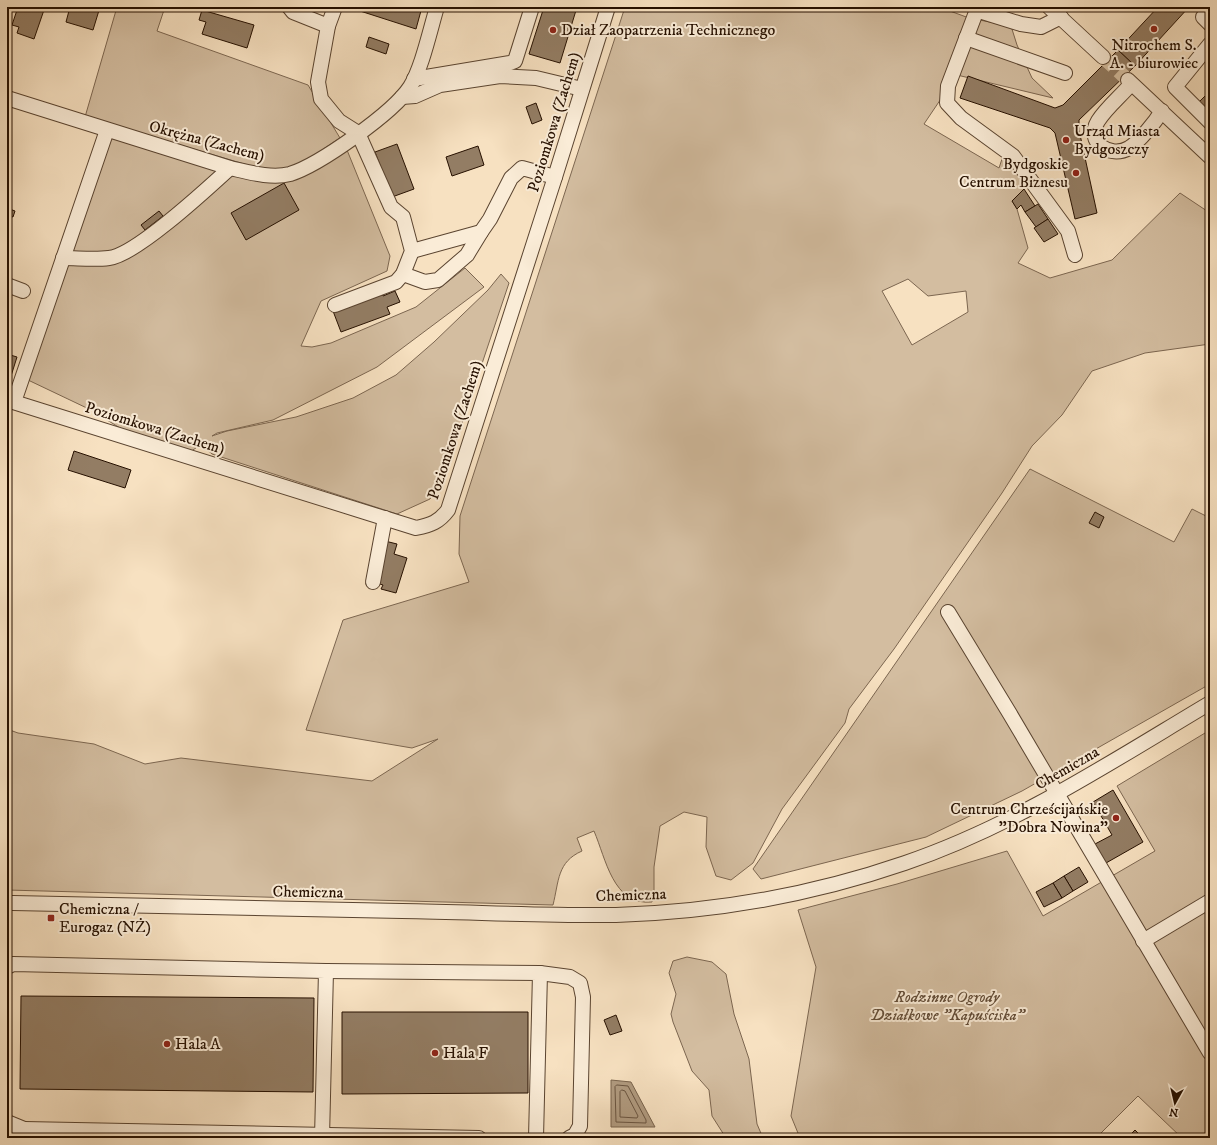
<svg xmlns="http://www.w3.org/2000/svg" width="1217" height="1145" font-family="'IM FELL DW Pica',serif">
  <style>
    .green { fill: #d3bda0; stroke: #7c6650; fill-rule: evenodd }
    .water { fill: #b09a7f; stroke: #79634c }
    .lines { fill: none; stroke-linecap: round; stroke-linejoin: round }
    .shore { stroke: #6b5540; stroke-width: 1 }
    .building { fill: #937d64; stroke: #261000 }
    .minor-tunnel { stroke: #d8c2a4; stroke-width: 14; stroke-dasharray: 14 7; stroke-linecap: butt }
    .minor-casing { stroke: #5a4430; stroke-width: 16 }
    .minor { stroke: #faecd7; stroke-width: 14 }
    .poi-dot { fill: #8f2418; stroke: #faecd7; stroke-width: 1.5 }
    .labels { text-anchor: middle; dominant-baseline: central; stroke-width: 4; stroke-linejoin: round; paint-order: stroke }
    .poi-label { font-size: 16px; fill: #261000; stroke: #faecd7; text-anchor: start }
    .street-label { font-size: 16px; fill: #261000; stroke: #faecd7 }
    .park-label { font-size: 16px; font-style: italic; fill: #634d38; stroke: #faecd7 }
  </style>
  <rect width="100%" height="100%" fill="#f7e1c1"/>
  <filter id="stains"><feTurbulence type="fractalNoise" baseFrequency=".005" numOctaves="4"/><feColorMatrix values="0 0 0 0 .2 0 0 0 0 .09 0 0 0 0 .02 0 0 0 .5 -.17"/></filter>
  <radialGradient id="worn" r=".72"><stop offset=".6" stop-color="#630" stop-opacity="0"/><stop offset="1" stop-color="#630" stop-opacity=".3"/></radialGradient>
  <!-- green -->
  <g class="green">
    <path d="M117,7H165L157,31L308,85L340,138C324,148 307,162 289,167C277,171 263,168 251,166L85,117Z"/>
    <path d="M625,7H939L969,18L1011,26L1017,45L1032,78L1053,98L957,75L924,124L999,168L1003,156L1022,178L1024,189L1012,201L1017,209L1028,248L1018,263L1050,278L1112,260L1180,193L1210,213V344L1145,353L1092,371L1062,415L1032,446L1002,493L894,649L849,709L845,723L782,809L753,863L731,880L716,876L706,847L707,817L684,812L660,826L654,867V893L652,902C613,906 606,859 594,831L577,838L582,851C557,862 559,881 553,905L7,890V729L18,733L94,744L145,764L181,758L372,781L438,739L412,748L306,730L343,620L469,582L459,554L460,516ZM908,279L928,296L966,291L968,312L912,345L882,291Z"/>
    <path d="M109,137L269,180L347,150L390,256L387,271L321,301L301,346L312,347L331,343L416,307L465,268L484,287L377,367L273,420L217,433L212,436L227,431L296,417L353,398L396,375L434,342L488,290L501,274L509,283L448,465L430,499L397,514L212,454L203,446L206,441L190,452L128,433L91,410L28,380Z"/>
    <path d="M1030,469L1174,542L1192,509L1210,518V684L1022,791L926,837L761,879L753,869Z"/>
    <path d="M1210,730V1138H1182L1138,1096L1096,1138H800L791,1116L816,967L798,910L897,884L1007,851L1043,916L1155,851L1117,786Z"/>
    <path d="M687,957L712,962L726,974L734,1014L749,1059L757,1124L763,1138H726L712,1116L709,1090L692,1071L673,1022L671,1014L676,994L669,973L673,961Z"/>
  </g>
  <!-- water -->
  <path class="water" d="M611,1080L631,1082L655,1127H611Z"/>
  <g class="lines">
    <!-- shore -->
    <g class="shore">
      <path d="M617,1085L628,1086L646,1120V1123L616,1122L615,1087Z"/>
      <path d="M622,1090L625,1091L638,1116L637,1118L620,1117V1092Z"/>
    </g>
  </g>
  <!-- building -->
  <g class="building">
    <path d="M18,7H45L34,39L17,33L19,27L12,25Z"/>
    <path d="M70,7H100L93,30L66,22Z"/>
    <path d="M358,7H422L416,29L357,10Z"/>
    <path d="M544,7H577L560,63L529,54Z"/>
    <path d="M1158,7H1189L1135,66L1118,50Z"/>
    <path d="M202,10L254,25L247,48L202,34L206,22L199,20Z"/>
    <path d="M369,37L389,44L386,54L366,47Z"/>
    <path d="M1118,50L1135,66L1079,120V130L1097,213L1075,219L1055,133L1050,128L960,98L968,76L1055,108L1063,105Z"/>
    <path d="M1210,91V112L1199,102Z"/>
    <path d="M536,103L542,120L532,124L526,107Z"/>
    <path d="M397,144L414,189L392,197L375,152Z"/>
    <path d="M478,146L484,165L452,176L446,157Z"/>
    <path d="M284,183L299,210L246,240L231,213Z"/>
    <path d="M1024,189L1035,206L1025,212L1021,205L1017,209L1012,201Z"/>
    <path d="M1038,204L1048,219L1036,227L1025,212Z"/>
    <path d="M7,208L15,211L13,217L7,215Z"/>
    <path d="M159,211L163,216L145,230L141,225Z"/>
    <path d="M1048,219L1058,234L1044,242L1034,228Z"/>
    <path d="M395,291L400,302L387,307L390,314L341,332L333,311L382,293L383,296Z"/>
    <path d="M7,354L17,357L11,376L7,374Z"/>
    <path d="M74,451L131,470L125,488L68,470Z"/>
    <path d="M1095,512L1104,517L1099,528L1089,523Z"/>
    <path d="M385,541L397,544L394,554L407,558L396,593L381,589L383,585L373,582Z"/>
    <path d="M1113,790L1143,842L1106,863L1095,844L1112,835L1093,802Z"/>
    <path d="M1079,867L1088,882L1073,891L1064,876Z"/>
    <path d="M1064,876L1073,891L1062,898L1053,883Z"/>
    <path d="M1053,883L1062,898L1044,907L1036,892Z"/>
    <path d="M21,996L314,998L313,1092L20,1089Z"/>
    <path d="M342,1012H528V1093L342,1094Z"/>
    <path d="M616,1015L622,1031L610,1035L604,1020Z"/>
    <path d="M1135,1130L1142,1137L1143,1136L1145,1138H1127Z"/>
  </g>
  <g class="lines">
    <!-- minor-tunnel -->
    <path class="minor-tunnel" d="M1103,57L1128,80"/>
    <!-- minor casing -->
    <g class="minor-casing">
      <g id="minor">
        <path d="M289,7L293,12L328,26"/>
        <path d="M335,7L328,26L318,82L321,99L339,121L358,133L391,207L403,217L412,251L403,274L396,282L335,305"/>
        <path d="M978,7L948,86L947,103L961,118L1013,156L1068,231L1075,255"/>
        <path d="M1049,7L1103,57"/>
        <path d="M976,10L1021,24L1041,27L1061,17"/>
        <path d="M1203,17L1210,24"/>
        <path d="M966,38L1065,73"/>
        <path d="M1210,44L1175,87L1210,122"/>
        <path d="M414,79L510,63L515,61L532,7"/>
        <path d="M1128,80L1210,157"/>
        <path d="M1131,84C1121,96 1107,107 1098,121C1085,142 1110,159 1129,148C1140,141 1155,122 1162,111"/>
        <path d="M402,97L415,96L440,85L500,76L536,78L582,89"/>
        <path d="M7,98L230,168C248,172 271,179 290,174C319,165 393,113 410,87C422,68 430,30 437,7"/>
        <path d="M412,251L481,232L490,219L511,178L522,168L555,177"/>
        <path d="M63,258C78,258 94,260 109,258C136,255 207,189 230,168"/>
        <path d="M403,274L425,282L438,280L467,255L481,232"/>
        <path d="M7,285L23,291"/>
        <path d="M7,400L416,528C431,525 439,522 448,510L555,177L608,7"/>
        <path d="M14,402L107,130"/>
        <path d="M373,582L385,518"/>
        <path d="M948,612L1010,714L1210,1053"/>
        <path d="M7,903C139,905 271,908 402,911C473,912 545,916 616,915C714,912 812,895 905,863C1014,826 1111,762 1210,703"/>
        <path d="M1143,941L1210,901"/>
        <path d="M7,967L13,964L326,971L322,1138"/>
        <path d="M326,971L540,973L536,1138"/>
        <path d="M540,973L570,977L580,983L583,997L580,1126L575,1135L569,1138"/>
        <path d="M7,1122L24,1129L13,1138"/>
        <path d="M24,1129L479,1138"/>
      </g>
    </g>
    <!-- minor -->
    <use href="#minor" class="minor"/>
  </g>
  <!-- markers -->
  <g class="poi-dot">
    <circle cx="1154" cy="29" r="4"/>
    <circle cx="553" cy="30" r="4"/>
    <circle cx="1066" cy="140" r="4"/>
    <circle cx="1076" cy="173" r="4"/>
    <circle cx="1116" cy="818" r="4"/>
    <rect x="47" y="914" width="8" height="8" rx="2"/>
    <circle cx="167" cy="1044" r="4"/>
    <circle cx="435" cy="1053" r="4"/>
  </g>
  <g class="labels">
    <!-- poi labels -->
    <g class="poi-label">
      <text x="561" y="30">Dział Zaopatrzenia Technicznego</text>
      <text x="1154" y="45" text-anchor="middle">Nitrochem S.<tspan x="1154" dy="18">A. - biurowiec</tspan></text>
      <text x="1074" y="131">Urząd Miasta<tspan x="1074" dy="18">Bydgoszczy</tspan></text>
      <text x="1068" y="164" text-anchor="end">Bydgoskie<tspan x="1068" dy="18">Centrum Biznesu</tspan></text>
      <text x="1108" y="809" text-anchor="end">Centrum Chrześcijańskie<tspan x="1108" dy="18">"Dobra Nowina"</tspan></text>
      <text x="59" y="909">Chemiczna /<tspan x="59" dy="18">Eurogaz (NŻ)</tspan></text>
      <text x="175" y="1044">Hala A</text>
      <text x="443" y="1053">Hala F</text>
    </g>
    <!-- street labels -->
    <g class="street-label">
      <text transform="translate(554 122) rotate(-73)">Poziomkowa (Zachem)</text>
      <text transform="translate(207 141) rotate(15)">Okrężna (Zachem)</text>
      <text transform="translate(155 428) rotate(17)">Poziomkowa (Zachem)</text>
      <text transform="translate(455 430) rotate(-72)">Poziomkowa (Zachem)</text>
      <text transform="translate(1067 768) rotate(-30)">Chemiczna</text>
      <text transform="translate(308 892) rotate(1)">Chemiczna</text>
      <text transform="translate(631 895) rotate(-2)">Chemiczna</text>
    </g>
    <!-- park labels -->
    <g class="park-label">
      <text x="947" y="997">Rodzinne Ogrody<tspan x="947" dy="18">Działkowe "Kapuściska"</tspan></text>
    </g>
  </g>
  <!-- margin -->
  <rect width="1217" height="1145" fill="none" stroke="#f7e1c1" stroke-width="24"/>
  <rect x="8" y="8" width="1201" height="1129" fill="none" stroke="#261000" stroke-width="2"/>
  <rect x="12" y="12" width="1193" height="1121" fill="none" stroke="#261000"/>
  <!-- north arrow -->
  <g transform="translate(1175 1103) rotate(188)" stroke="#faecd7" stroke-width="3" paint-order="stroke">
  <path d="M0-3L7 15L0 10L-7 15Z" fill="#261000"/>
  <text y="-6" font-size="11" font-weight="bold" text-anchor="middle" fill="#261000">N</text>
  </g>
  <rect width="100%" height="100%" filter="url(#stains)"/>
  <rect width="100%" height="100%" fill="url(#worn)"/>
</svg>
